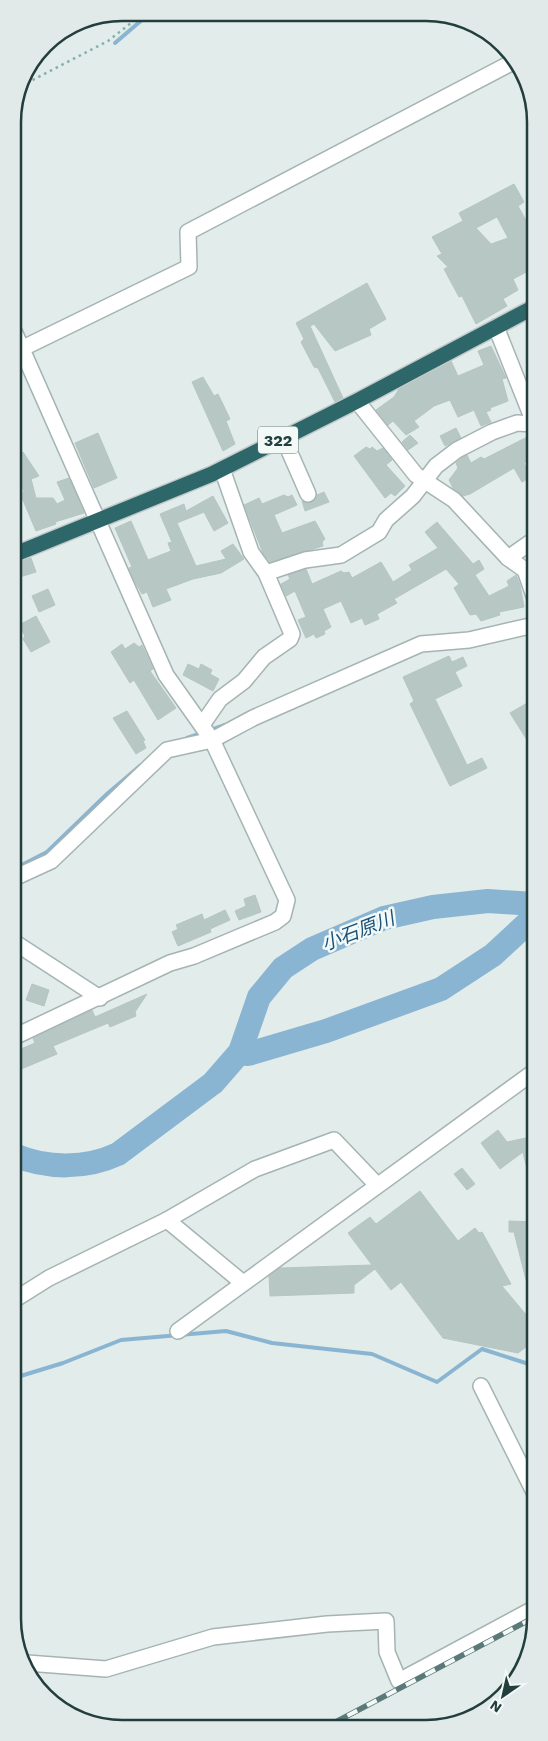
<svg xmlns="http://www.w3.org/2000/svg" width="548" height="1741" font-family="'Work Sans','Noto Sans JP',sans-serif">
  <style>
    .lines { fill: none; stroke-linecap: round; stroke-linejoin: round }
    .stream { stroke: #89b5d2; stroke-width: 4 }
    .river { stroke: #89b5d2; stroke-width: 24 }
    .building { fill: #b7c7c4; stroke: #b4c6c3; fill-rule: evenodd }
    .minor-casing { stroke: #a5b4b3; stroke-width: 18 }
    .highway-casing { stroke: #c1c9c9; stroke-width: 18 }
    .path { stroke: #82b0ad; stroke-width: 2.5; stroke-dasharray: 2.5 4; stroke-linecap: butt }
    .minor { stroke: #fff; stroke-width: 15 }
    .highway { stroke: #2d676a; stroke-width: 15 }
    .rail-casing { stroke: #5c7979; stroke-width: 5.5 }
    .rail { stroke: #f2f9f7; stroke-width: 4; stroke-dasharray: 11; stroke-linecap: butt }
    .labels { text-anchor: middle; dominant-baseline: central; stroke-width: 5; stroke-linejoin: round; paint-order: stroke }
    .shield { fill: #f2f9f7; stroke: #607675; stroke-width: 1 }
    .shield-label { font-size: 16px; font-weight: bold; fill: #223e3d }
    .water-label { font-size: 19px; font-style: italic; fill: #1b527a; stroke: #f2f9f7 }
    .rim { fill: none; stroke: #223e3d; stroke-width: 2.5 }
  </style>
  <rect width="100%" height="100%" fill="#e2ecea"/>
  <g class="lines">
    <!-- stream -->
    <g class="stream">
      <path d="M115,43L150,13"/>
      <path d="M211,730L225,725"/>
      <path d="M187,738L202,733"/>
      <path d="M14,869L47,852L107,794L141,765"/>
      <path d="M14,1378L63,1363L121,1340L226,1331L272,1343L372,1354L437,1382L482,1349L535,1366"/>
    </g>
    <!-- river -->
    <g class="river">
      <path d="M240,1052L248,1054L326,1031L441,989L493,955L534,917"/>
      <path d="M14,1155C47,1169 86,1169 118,1154L213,1083L240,1052L259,997L283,968L312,949L384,918L433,907L488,901L534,904"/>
    </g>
  </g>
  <!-- building -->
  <g class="building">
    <path d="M514,184L524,202L518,206L534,235V268L513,279L518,290L503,299L507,306L476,324L462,296L459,297L444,269L448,267L437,256L442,254L432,237L463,221L459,213ZM497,217L508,238L491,244L476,228Z"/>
    <path d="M367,283L386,319L369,329L371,335L335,351L314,324L310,326L343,398L335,402L318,368L314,367L301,342L304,339L296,323Z"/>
    <path d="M491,346L506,378L502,379L508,401L490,408L491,410L486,412L491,422L481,426L474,410L458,417L450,400L434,406L414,421L419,427L406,435L393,421L388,425L376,410L394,397L399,389L451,361L458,376L484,365L478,351Z"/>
    <path d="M203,377L214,396L218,394L230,419L226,421L235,444L223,451L192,382Z"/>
    <path d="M456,428L461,438L445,446L440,436Z"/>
    <path d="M98,433L117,478L94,488L75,443Z"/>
    <path d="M410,435L418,443L408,450L402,442Z"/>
    <path d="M531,435H534V457L524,463L531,477L522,482L514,468L470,494L463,496L453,488L449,480L458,468L456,463L462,458L467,455L471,463L481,457L484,459Z"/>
    <path d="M366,447L370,449L372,447L377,451L383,448L392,460L386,465L405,486L395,496L391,493L385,498L354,456Z"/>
    <path d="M23,452L39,476L31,479L36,498H53L57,504L65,500L57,482L69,478L84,513L55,522L56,524L36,531L20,493L24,492L13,467V457Z"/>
    <path d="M324,492L329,502L305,511L302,501L311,503L317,495Z"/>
    <path d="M284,495L288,497L292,495L297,505L274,515L282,533L315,521L325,539L322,542L323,546L270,562L263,553L244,505L259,498L262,504Z"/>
    <path d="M213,496L228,523L214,531L204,512L177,523L196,566L226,559L221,551L233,544L244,559L221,573L193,579L166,589L171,600L153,607L147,592L142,594L135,582L129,568L132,567L115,528L131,521L148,560L171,551L168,543L172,542L160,514L184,504L186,511Z"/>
    <path d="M437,522L473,564L479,560L484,569L475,575L489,596L509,586L507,581L516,575L520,585L524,607L499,612L500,615L481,621L476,614L470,615L454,588L459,584L446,569L394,599L397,603L377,614L379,619L365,625L362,618L351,623L341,601L323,609L331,627L324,631L325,634L316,638L314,634L306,638L298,620L306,617L295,591L286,596L281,584L290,579L288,575L306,569L312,584L341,571L344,573L349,572L352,578L381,562L393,582L412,570L409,565L438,548L425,532Z"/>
    <path d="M31,558L36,572L13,579V564Z"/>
    <path d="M48,589L55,605L39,612L32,596Z"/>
    <path d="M36,616L50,642L31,652L23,639L25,636L19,625Z"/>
    <path d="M134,643L139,647L142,645L153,669L150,671L176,708L158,720L134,680L130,683L111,652L122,644L125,649Z"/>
    <path d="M449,656L452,662L463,657L467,666L455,672L462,686L435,699L467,765L482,758L487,768L450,786L410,704L414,701L403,677Z"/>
    <path d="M188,664L199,669L201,664L212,670L210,674L219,679L213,691L183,675Z"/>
    <path d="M534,699V751L510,713Z"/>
    <path d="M127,711L145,740L143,741L146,748L136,754L113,718Z"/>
    <path d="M255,895L261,912L239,920L235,911L246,906L244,899Z"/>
    <path d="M225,910L230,920L210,929L211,932L178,946L172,932L178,929L176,925L202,914L204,920Z"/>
    <path d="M32,984L49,990L44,1006L26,1000Z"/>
    <path d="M147,994L135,1012L136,1016L110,1027L108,1023L53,1046L57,1054L14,1072V1052L35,1043L33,1038L92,1010L95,1017Z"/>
    <path d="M498,1130L507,1142L535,1136V1182H530L523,1152L500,1169L481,1143Z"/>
    <path d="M462,1168L475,1184L467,1190L454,1174Z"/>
    <path d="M420,1191L458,1241L475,1228L479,1233L482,1232L511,1284L502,1286L528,1317L534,1341L518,1353L443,1338L401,1282L391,1290L375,1269L354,1285V1293L270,1296L269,1276L280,1268L372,1265L348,1233L370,1217L376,1224Z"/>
    <path d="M509,1221L535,1222V1278L526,1280L514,1232H509Z"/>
  </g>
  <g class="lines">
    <!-- minor casing -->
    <g class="minor-casing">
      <g id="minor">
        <path d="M496,327L533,420V424"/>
        <path d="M13,329L166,675L212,740L287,900L283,916L275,922L194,956L170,963L14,1037"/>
        <path d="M23,348L189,267L188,232L513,62"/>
        <path d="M357,401L416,475L454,500L508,558L525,570L534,596"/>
        <path d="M283,437L308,494"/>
        <path d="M508,558L534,540"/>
        <path d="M266,573L305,560L341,555L379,532L386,520L413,496L436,466L457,450L492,432L517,423L533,424L534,426"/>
        <path d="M202,725L220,699L244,681L264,657L290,639L292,634L266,573L251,552L222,469"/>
        <path d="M14,878L51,861L167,750L212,740L253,718L421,644L469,640L534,625"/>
        <path d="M14,942L100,998"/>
        <path d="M167,1220L255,1169L334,1140L377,1185"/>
        <path d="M14,1300L49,1278L167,1220L243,1283"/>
        <path d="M178,1331L535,1071"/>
        <path d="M481,1386L535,1494"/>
        <path d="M27,1663L106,1669L213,1637L327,1624L386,1621L387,1652L399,1681L535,1608"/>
      </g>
    </g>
    <!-- highway casing -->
    <g class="highway-casing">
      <path id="highway" d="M13,555L212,474L357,401L534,307"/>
    </g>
    <!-- path -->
    <path class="path" d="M21,86L108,41L144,13"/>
    <!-- minor -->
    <use href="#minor" class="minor"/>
    <!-- highway -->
    <use href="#highway" class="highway"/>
    <!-- rail casing -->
    <g class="rail-casing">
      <path id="rail" d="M328,1726L535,1617"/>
    </g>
    <!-- rail -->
    <use href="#rail" class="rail"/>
  </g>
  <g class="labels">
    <!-- shield labels -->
    <rect class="shield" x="258" y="426.5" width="40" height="27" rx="4"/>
    <g class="shield-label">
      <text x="278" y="440">322</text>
    </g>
    <!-- water labels -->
    <g class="water-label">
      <text transform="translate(358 931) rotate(-21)">小石原川</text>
    </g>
  </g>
  <!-- crop -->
  <path d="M0 0H548V1741H0ZM122 21H426A101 101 0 0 1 527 122V1619A101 101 0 0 1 426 1720H122A101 101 0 0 1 21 1619V122A101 101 0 0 1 122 21Z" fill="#e1eae8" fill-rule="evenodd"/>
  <path class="rim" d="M122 21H426A101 101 0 0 1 527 122V1619A101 101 0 0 1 426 1720H122A101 101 0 0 1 21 1619V122A101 101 0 0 1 122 21Z"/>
  <!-- north arrow -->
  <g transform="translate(503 1696) rotate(214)" stroke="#f2f9f7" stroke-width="4" paint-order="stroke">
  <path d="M0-4L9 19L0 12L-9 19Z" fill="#223e3d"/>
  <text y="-8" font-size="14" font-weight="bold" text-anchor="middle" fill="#223e3d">N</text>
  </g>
</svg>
